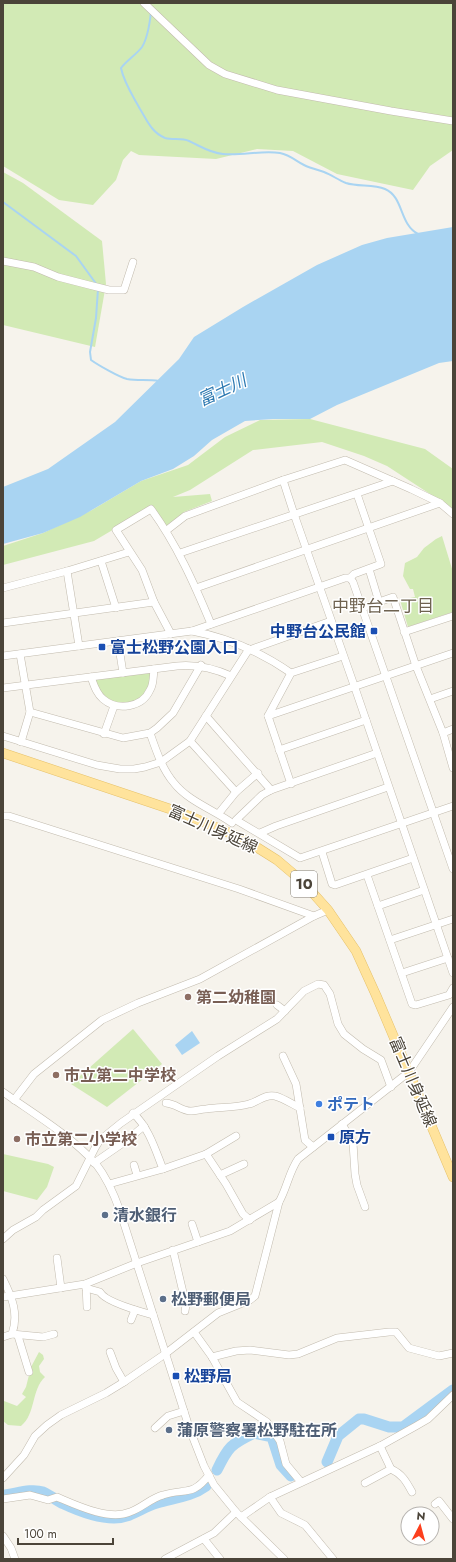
<svg xmlns="http://www.w3.org/2000/svg" width="456" height="1562" font-family="Jost,'Noto Sans JP',sans-serif">
  <style>
    .green { fill: #d2eab5 }
    .water { fill: #a9d4f2 }
    .lines { fill: none; stroke-linecap: round; stroke-linejoin: round }
    .stream { stroke: #a9d4f2; stroke-width: 2 }
    .river { stroke: #a9d4f2; stroke-width: 11 }
    .minor-casing { stroke: #c2bbae; stroke-width: 8 }
    .major-casing { stroke: #e6c16a; stroke-width: 10 }
    .minor { stroke: #fff; stroke-width: 7 }
    .major { stroke: #ffe39c; stroke-width: 9 }
    .transit-dot { fill: #1a4fb4; stroke: #fff; stroke-width: 1.5 }
    .education-dot { fill: #8d6e63; stroke: #fff; stroke-width: 1.5 }
    .shop-dot { fill: #3f7fe0; stroke: #fff; stroke-width: 1.5 }
    .service-dot { fill: #5c6f8a; stroke: #fff; stroke-width: 1.5 }
    .labels { text-anchor: middle; dominant-baseline: central; stroke-width: 3; stroke-linejoin: round; paint-order: stroke }
    .shield { fill: #fff; stroke: #817c74; stroke-width: 1 }
    .shield-label { font-size: 15px; font-weight: bold; fill: #4b4439 }
    .transit-label { font-size: 16px; font-weight: bold; fill: #164399; stroke: #fff; text-anchor: start }
    .street-label { font-size: 16px; fill: #4b4439; stroke: #fff }
    .education-label { font-size: 16px; font-weight: bold; fill: #785e54; stroke: #fff; text-anchor: start }
    .shop-label { font-size: 16px; font-weight: bold; fill: #366cbe; stroke: #fff; text-anchor: start }
    .service-label { font-size: 16px; font-weight: bold; fill: #4e5e75; stroke: #fff; text-anchor: start }
    .water-label { font-size: 17px; font-style: italic; fill: #2e7ab2; stroke: #fff }
    .neighbourhood-label { font-size: 17px; fill: #6e6250; stroke: #fff }
  </style>
  <rect width="100%" height="100%" fill="#f6f3ec"/>
  <!-- green -->
  <g class="green">
    <path d="M3,3H453V150L430,166L413,190L337,174L293,151L257,149L216,159L139,155L131,151L123,160L116,180L93,205L59,200L3,166Z"/>
    <path d="M3,172L23,183L102,241L106,284L95,347L3,325Z"/>
    <path d="M310,419L425,449L453,469V509L387,466L364,456L322,442L253,450L190,490L173,497L210,494L212,501L184,512L167,527L153,506L94,541L3,565V546L43,533L92,510L141,481L188,465L225,437L260,420Z"/>
    <path d="M442,536L453,572V612L408,627L400,600L415,597L413,589H410L403,576L405,563L417,557L424,548L436,539Z"/>
    <path d="M151,672C150,682 149,697 138,702C135,703 129,702 125,702C106,704 101,696 95,679Z"/>
    <path d="M133,1029L162,1064L107,1107L71,1084Z"/>
    <path d="M3,1154L48,1164L54,1167L47,1187L37,1200L3,1191Z"/>
    <path d="M39,1352L43,1355L44,1359L39,1366L40,1372L45,1377C31,1390 36,1414 21,1426L8,1425L3,1421V1402L4,1401L17,1406L26,1397L22,1394L26,1387L31,1367Z"/>
  </g>
  <!-- water -->
  <g class="water">
    <path d="M453,227V361L439,363L337,405L310,419H273L245,421L212,440L194,456L173,469L141,481L80,517L43,533L3,544V487L48,469L115,422L179,359L194,337L243,307L317,265L362,245L387,238Z"/>
    <path d="M192,1031L200,1043L182,1055L175,1045Z"/>
  </g>
  <g class="lines">
    <!-- stream -->
    <g class="stream">
      <path d="M151,12C150,21 147,39 142,47C136,55 127,60 121,68C124,83 133,96 140,109C147,120 151,132 165,138C173,140 182,138 189,141C200,146 210,153 223,154C242,156 261,150 280,153C290,155 296,161 304,165C310,168 318,170 324,172C332,175 338,180 346,183C358,187 373,184 385,189C404,197 399,224 418,234"/>
      <path d="M3,202L76,256L97,285"/>
      <path d="M98,289L96,318L90,352L91,360C98,365 119,377 127,379C138,381 148,379 159,381"/>
    </g>
    <!-- river -->
    <g class="river">
      <path d="M327,1462L338,1436L359,1419H364L389,1427H403L453,1390"/>
      <path d="M217,1470C228,1447 231,1444 254,1433L272,1437L281,1465L291,1476"/>
      <path d="M3,1495C15,1494 31,1488 43,1492C50,1495 57,1501 64,1504C79,1511 97,1518 114,1518C134,1517 140,1508 157,1503C174,1498 191,1497 206,1486"/>
    </g>
    <!-- minor casing -->
    <g class="minor-casing">
      <g id="minor">
        <path d="M144,3L209,65L225,74L277,90L391,111L453,121"/>
        <path d="M3,261L34,267L58,277L89,285L109,290H124L133,262"/>
        <path d="M283,480L294,514L355,688L453,973"/>
        <path d="M167,530L185,516L283,480L345,460L411,489L440,503L453,514"/>
        <path d="M180,553L393,481"/>
        <path d="M101,561L116,608"/>
        <path d="M369,569L379,602"/>
        <path d="M67,571L79,646"/>
        <path d="M350,578L353,582L453,869"/>
        <path d="M3,588L67,571L129,552"/>
        <path d="M196,588L440,503"/>
        <path d="M362,608L393,597L416,666L443,733L453,768"/>
        <path d="M3,623L154,602"/>
        <path d="M192,631C229,638 261,652 291,673"/>
        <path d="M404,632L453,616"/>
        <path d="M171,634L154,602L142,570L116,530L151,509C177,545 194,583 211,624"/>
        <path d="M118,641L123,673"/>
        <path d="M252,649L331,621"/>
        <path d="M20,654L30,712L21,742"/>
        <path d="M3,656L192,631L345,578H350L354,574L381,564L357,494"/>
        <path d="M91,677C94,685 96,693 103,699C117,711 142,708 150,690C154,684 153,676 154,669"/>
        <path d="M3,688L177,666C197,664 213,668 231,676"/>
        <path d="M430,699L453,691"/>
        <path d="M30,712L123,738L150,733L157,728L173,713L201,665"/>
        <path d="M206,716L271,790"/>
        <path d="M268,716L453,653"/>
        <path d="M150,733C156,750 162,769 174,783C188,801 214,810 232,823"/>
        <path d="M443,733L453,729"/>
        <path d="M104,734L114,706"/>
        <path d="M3,736L97,765L120,769H134L145,767L161,762L190,741L249,649"/>
        <path d="M190,741L236,792"/>
        <path d="M279,750L366,720"/>
        <path d="M377,753L271,790L262,795L236,820L300,858L453,806"/>
        <path d="M291,784L268,716L291,673L343,656"/>
        <path d="M219,813L236,792L258,773"/>
        <path d="M3,816H9L239,889L314,916"/>
        <path d="M260,833L276,826L388,787"/>
        <path d="M322,852L332,884L335,885L413,858"/>
        <path d="M367,875L412,1004L416,1005L449,995L453,988"/>
        <path d="M378,906L424,890"/>
        <path d="M390,940L453,919"/>
        <path d="M402,973L448,958"/>
        <path d="M277,1005L285,1011"/>
        <path d="M283,1056L296,1084L305,1140L313,1147"/>
        <path d="M3,1092C34,1114 70,1135 96,1164C107,1178 114,1194 120,1211L190,1430L204,1466L214,1485L236,1512L284,1559"/>
        <path d="M14,1100L34,1074L102,1020L138,1003L200,979L314,916L328,910"/>
        <path d="M166,1103C177,1104 181,1111 191,1111C196,1111 201,1109 206,1109C221,1107 235,1108 249,1104C258,1102 264,1094 275,1096C283,1098 292,1104 300,1108"/>
        <path d="M133,1113C149,1128 155,1149 163,1169"/>
        <path d="M342,1124L353,1143L355,1174L357,1185L365,1207"/>
        <path d="M206,1154L236,1136"/>
        <path d="M94,1163L123,1143L144,1126"/>
        <path d="M134,1165L137,1175"/>
        <path d="M220,1175L244,1164"/>
        <path d="M109,1184L163,1169L206,1154L226,1184L243,1214L250,1220"/>
        <path d="M192,1224L198,1242"/>
        <path d="M3,1239L13,1230L36,1217L43,1210L76,1186L95,1148L100,1140L121,1123L218,1056L277,1019L304,991L318,984L324,985L330,994L338,1024L344,1034L363,1049L381,1060L391,1087"/>
        <path d="M173,1250L186,1305L185,1311"/>
        <path d="M57,1258L61,1288"/>
        <path d="M3,1279C12,1297 19,1314 12,1334L3,1337"/>
        <path d="M86,1284L87,1307"/>
        <path d="M86,1288L100,1292C105,1302 142,1312 153,1315"/>
        <path d="M3,1297L85,1284L137,1263L230,1231L279,1202C287,1188 289,1172 298,1159L409,1072L453,1007"/>
        <path d="M131,1320L135,1310"/>
        <path d="M194,1332L212,1357L237,1402L267,1422L280,1441L286,1464L301,1482"/>
        <path d="M12,1334L43,1337L54,1334"/>
        <path d="M18,1336L29,1372"/>
        <path d="M110,1352L116,1368L124,1382"/>
        <path d="M212,1357L236,1351L250,1350L289,1355L298,1354L337,1338L389,1332H396L409,1348L439,1356L453,1353"/>
        <path d="M155,1428L168,1416L184,1411"/>
        <path d="M380,1446L391,1469C402,1474 406,1481 412,1492"/>
        <path d="M3,1478L24,1455L35,1436L47,1425L61,1415L106,1393L124,1382L165,1354L218,1313L250,1300L255,1296L279,1202"/>
        <path d="M365,1483L391,1469"/>
        <path d="M270,1497L281,1513L305,1525L333,1559"/>
        <path d="M3,1499L30,1495L48,1500L57,1497C76,1505 109,1521 130,1512C142,1508 151,1498 163,1495C185,1488 192,1497 209,1475"/>
        <path d="M435,1504L439,1501L453,1519"/>
        <path d="M241,1517L270,1497L380,1446L416,1426L428,1419L453,1395"/>
        <path d="M3,1536L11,1548L15,1559"/>
        <path d="M204,1539L220,1559"/>
        <path d="M165,1559L214,1533L236,1512"/>
      </g>
    </g>
    <!-- major casing -->
    <g class="major-casing">
      <path id="major" d="M3,753L182,813L232,834L250,843L277,860L303,882L328,910L356,951L376,995L453,1177"/>
    </g>
    <!-- minor -->
    <use href="#minor" class="minor"/>
    <!-- major -->
    <use href="#major" class="major"/>
  </g>
  <!-- markers -->
  <g class="transit-dot">
    <rect x="370" y="627" width="8" height="8" rx="2"/>
    <rect x="98" y="643" width="8" height="8" rx="2"/>
    <rect x="327" y="1133" width="8" height="8" rx="2"/>
    <rect x="172" y="1372" width="8" height="8" rx="2"/>
  </g>
  <g class="education-dot">
    <circle cx="188" cy="997" r="4"/>
    <circle cx="56" cy="1075" r="4"/>
    <circle cx="17" cy="1139" r="4"/>
  </g>
  <circle class="shop-dot" cx="319" cy="1104" r="4"/>
  <g class="service-dot">
    <circle cx="105" cy="1215" r="4"/>
    <circle cx="163" cy="1299" r="4"/>
    <circle cx="169" cy="1430" r="4"/>
  </g>
  <g class="labels">
    <!-- shield labels -->
    <rect class="shield" x="291" y="871" width="26" height="26" rx="3"/>
    <g class="shield-label">
      <text x="304" y="884">10</text>
    </g>
    <!-- transit labels -->
    <g class="transit-label">
      <text x="366" y="631" text-anchor="end">中野台公民館</text>
      <text x="110" y="647">富士松野公園入口</text>
      <text x="339" y="1137">原方</text>
      <text x="184" y="1376">松野局</text>
    </g>
    <!-- street labels -->
    <g class="street-label">
      <text transform="translate(213 829) rotate(24)">富士川身延線</text>
      <text transform="translate(413 1082) rotate(67)">富士川身延線</text>
    </g>
    <!-- education labels -->
    <g class="education-label">
      <text x="196" y="997">第二幼稚園</text>
      <text x="64" y="1075">市立第二中学校</text>
      <text x="25" y="1139">市立第二小学校</text>
    </g>
    <!-- shop labels -->
    <g class="shop-label">
      <text x="327" y="1104">ポテト</text>
    </g>
    <!-- service labels -->
    <g class="service-label">
      <text x="113" y="1215">清水銀行</text>
      <text x="171" y="1299">松野郵便局</text>
      <text x="177" y="1430">蒲原警察署松野駐在所</text>
    </g>
    <!-- water labels -->
    <g class="water-label">
      <text transform="translate(222 390) rotate(-25)">富士川</text>
    </g>
    <!-- neighbourhood labels -->
    <g class="neighbourhood-label">
      <text x="383" y="606">中野台二丁目</text>
    </g>
  </g>
  <!-- border -->
  <rect width="456" height="1562" fill="none" stroke="#4b4439" stroke-width="8"/>
  <!-- north arrow -->
  <g transform="translate(420 1526) rotate(6)"><circle r="19" fill="#ffffff" stroke="#b7b4b0"/>
  <path d="M0-3L7 15L0 10L-7 15Z" fill="#fc3f1d"/>
  <text y="-6" font-size="11" font-weight="bold" text-anchor="middle" fill="#4b4439">N</text>
  </g>
  <!-- scale -->
  <path d="M18 1538v6h95v-6" fill="none" stroke="#4b4439" stroke-width="2"/>
  <text x="24" y="1538" font-size="12" fill="#4b4439" stroke="#ffffff" stroke-width="3" paint-order="stroke">100 m</text>
</svg>
